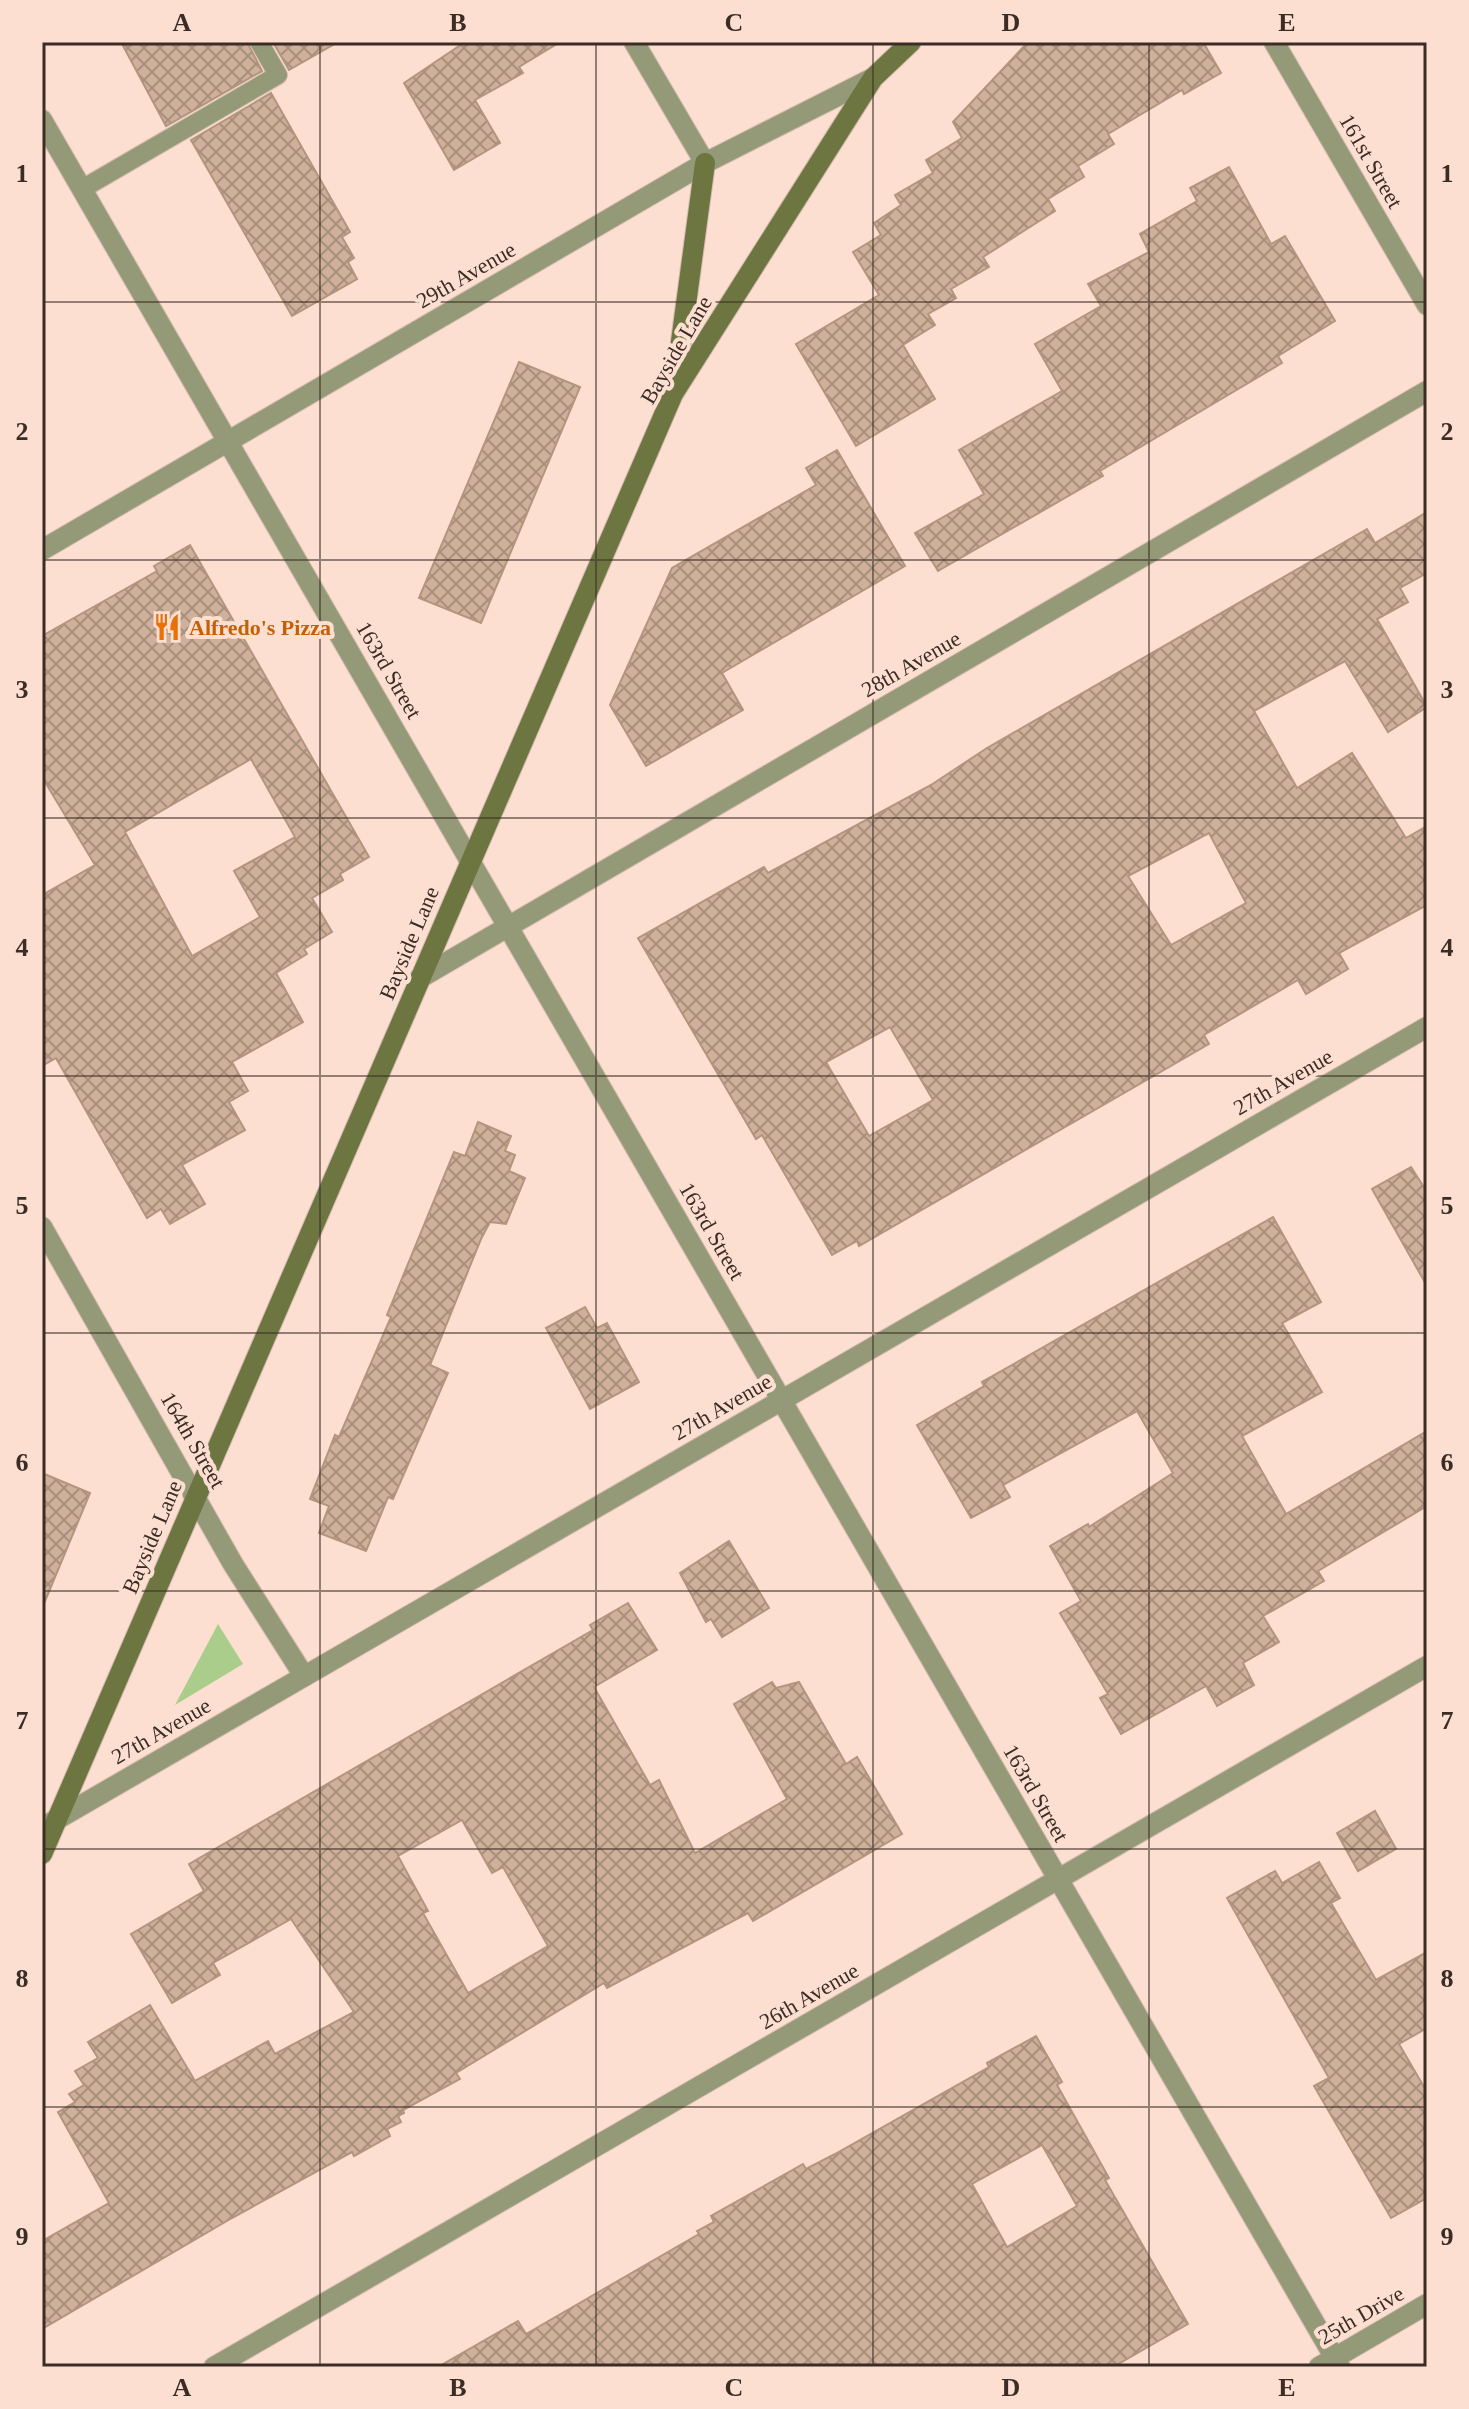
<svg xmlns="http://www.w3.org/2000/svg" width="1469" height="2409" font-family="'Times New Roman',serif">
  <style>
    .green { fill: #abcd8c }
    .building { fill: url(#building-cross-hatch); stroke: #b3957f; stroke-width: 2; fill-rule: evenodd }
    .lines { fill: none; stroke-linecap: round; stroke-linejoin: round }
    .lane-casing { stroke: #d5bbaf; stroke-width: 20 }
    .street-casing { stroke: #d5bbaf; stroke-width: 22 }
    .secondary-casing { stroke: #d5bbaf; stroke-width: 22 }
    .lane { stroke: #949a77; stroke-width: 18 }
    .street { stroke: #949a77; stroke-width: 20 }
    .secondary { stroke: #6d7541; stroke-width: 20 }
    .grid { fill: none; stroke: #3b2d26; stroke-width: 2; stroke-opacity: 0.55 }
    .labels { text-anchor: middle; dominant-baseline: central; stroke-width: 8; stroke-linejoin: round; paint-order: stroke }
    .street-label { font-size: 22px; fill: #3b2d26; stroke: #fcdfd1 }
    .food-label { font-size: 22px; font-weight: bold; fill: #c56008; stroke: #fcdfd1; text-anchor: start }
    .neatline { fill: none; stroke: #3b2d26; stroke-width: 3 }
    .grid-label { font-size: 26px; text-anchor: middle; font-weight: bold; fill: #3b2d26 }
  </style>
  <defs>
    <pattern id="building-cross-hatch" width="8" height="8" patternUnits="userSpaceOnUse" patternTransform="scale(2)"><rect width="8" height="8" fill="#cfb09a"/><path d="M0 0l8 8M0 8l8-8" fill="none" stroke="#a9907d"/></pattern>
  </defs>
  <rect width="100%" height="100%" fill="#fcdfd1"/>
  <!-- green -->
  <path class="green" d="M218,1624L243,1664L175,1705Z"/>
  <!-- building -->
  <g class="building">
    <path d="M121,42H247L262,71L166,126Z"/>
    <path d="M273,42H338L289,70Z"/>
    <path d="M465,42H560L519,67L523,73L475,100L500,143L454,170L404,83Z"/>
    <path d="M1028,42H1203L1221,73L1184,94L1182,90L1108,134L1114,144L1078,166L1084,177L1048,199L1055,211L983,257L989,267L951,289L956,298L928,314L935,325L903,345L935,399L856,446L796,344L879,295L853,252L881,235L874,223L901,205L895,195L933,173L926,160L962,138L953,122Z"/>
    <path d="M271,93L350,232L342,237L354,258L348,262L357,279L292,316L191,140Z"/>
    <path d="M1229,167L1271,244L1285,236L1335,321L1278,356L1282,363L1100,471L1103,476L938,571L915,533L984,494L959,450L1062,391L1035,344L1101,306L1088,284L1149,252L1140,234L1197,201L1190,188Z"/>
    <path d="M519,362L580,387L481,623L419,598Z"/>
    <path d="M837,450L905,566L722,673L743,710L646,766L610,705L672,568L816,485L806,468Z"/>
    <path d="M1427,512V573L1400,588L1408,602L1377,619L1427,707L1388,732L1345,661L1254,711L1297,788L1352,753L1406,838L1427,826V905L1339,953L1348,969L1306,994L1298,980L1204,1035L1209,1044L859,1246L857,1241L832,1255L762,1135L756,1139L638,938L764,867L768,873L931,785L987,748L1367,529L1375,543ZM1209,833L1246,903L1171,945L1128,876ZM890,1027L933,1100L869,1136L826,1062Z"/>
    <path d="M190,545L369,857L340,874L343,880L312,898L332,932L304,949L307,954L276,973L303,1022L232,1062L248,1091L229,1102L245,1130L182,1165L205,1204L170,1224L161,1209L147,1218L56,1058L42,1066V895L95,865L42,777V636L157,571L154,566ZM251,759L295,837L234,871L260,917L192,956L125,832Z"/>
    <path d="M478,1122L511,1136L505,1151L515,1155L509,1171L525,1178L506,1224L490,1222L481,1239L430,1365L448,1373L393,1499L388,1497L366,1551L319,1533L329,1506L310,1499L335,1435L339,1437L391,1317L387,1315L454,1152L465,1156Z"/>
    <path d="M1411,1167L1427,1192V1286L1372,1189Z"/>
    <path d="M1273,1217L1321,1302L1282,1323L1322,1392L1242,1436L1286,1514L1427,1431V1506L1318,1571L1324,1581L1263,1616L1279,1642L1243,1663L1254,1685L1217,1706L1206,1686L1121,1734L1100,1698L1108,1694L1060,1613L1081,1601L1050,1546L1088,1524L1089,1527L1173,1473L1137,1411L1003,1485L1010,1497L971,1518L917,1425L984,1386L982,1382Z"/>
    <path d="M585,1307L597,1328L607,1323L639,1382L590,1409L546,1328Z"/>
    <path d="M42,1473L90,1493L43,1606H42Z"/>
    <path d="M729,1541L769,1608L722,1637L711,1619L706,1622L680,1573Z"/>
    <path d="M628,1603L657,1650L594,1687L650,1785L659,1780L695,1853L787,1799L734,1704L772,1682L776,1688L799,1682L846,1764L857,1757L902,1834L753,1921L748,1913L607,1988L604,1983L456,2073L460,2079L403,2110L404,2113L398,2116L401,2122L387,2129L390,2136L354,2156L352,2152L232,2218L42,2329V2241L109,2203L58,2112L75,2102L69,2094L84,2085L75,2071L98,2058L88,2042L150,2005L195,2081L268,2041L275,2054L354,2012L291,1919L213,1963L220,1975L172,2003L131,1934L204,1891L189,1864L593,1630L590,1625ZM462,1820L492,1873L503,1867L548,1946L468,1993L423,1913L428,1911L398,1856Z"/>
    <path d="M1375,1811L1396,1849L1358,1871L1337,1833Z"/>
    <path d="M1319,1862L1340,1898L1331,1903L1376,1980L1427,1952V2028L1399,2044L1427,2092V2198L1391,2218L1314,2086L1329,2078L1227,1898L1275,1871L1282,1883Z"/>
    <path d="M1036,2036L1062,2082L1057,2085L1109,2178L1105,2180L1188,2324L1113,2367H438L518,2321L526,2334L699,2234L697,2231L714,2222L711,2216L803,2164L806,2169L835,2154L989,2067L987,2063ZM1042,2145L1077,2206L1007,2247L972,2184Z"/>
  </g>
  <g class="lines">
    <!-- lane casing -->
    <g class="lane-casing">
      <path id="lane" d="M82,189L278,75L259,42"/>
    </g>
    <!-- street casing -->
    <g class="street-casing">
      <g id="street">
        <path d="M634,42L705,163"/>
        <path d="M1274,42L1427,305"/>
        <path d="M42,120L1340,2367"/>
        <path d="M42,550L705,163L873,78"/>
        <path d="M420,978L1427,391"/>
        <path d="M42,1227L233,1564L304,1676"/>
        <path d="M42,1828L1427,1027"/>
        <path d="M214,2367L1427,1666"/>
        <path d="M1319,2367L1427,2304"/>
      </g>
    </g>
    <!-- secondary casing -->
    <g class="secondary-casing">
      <g id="secondary">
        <path d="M675,386L705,163"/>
        <path d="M42,1854L673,394L873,78L911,42"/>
      </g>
    </g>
    <!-- lane -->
    <use href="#lane" class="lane"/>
    <!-- street -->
    <use href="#street" class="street"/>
    <!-- secondary -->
    <use href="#secondary" class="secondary"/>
  </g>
  <!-- grid -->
  <path class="grid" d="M320,42V2367M596,42V2367M873,42V2367M1149,42V2367M42,302H1427M42,560H1427M42,818H1427M42,1076H1427M42,1333H1427M42,1591H1427M42,1849H1427M42,2107H1427"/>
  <!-- icons -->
  <defs>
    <g id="restaurant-bare" transform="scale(2.16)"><path d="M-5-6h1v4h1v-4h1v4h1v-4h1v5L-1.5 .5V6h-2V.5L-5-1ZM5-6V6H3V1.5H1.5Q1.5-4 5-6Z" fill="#e8710a" stroke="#fcdfd1" stroke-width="2.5" paint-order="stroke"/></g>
  </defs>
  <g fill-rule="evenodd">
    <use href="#restaurant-bare" x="167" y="627"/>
  </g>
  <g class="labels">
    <!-- street labels -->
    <g class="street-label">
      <text transform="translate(1371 161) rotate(60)">161st Street</text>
      <text transform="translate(466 275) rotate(-30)">29th Avenue</text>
      <text transform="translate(676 350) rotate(-60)">Bayside Lane</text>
      <text transform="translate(911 664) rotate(-30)">28th Avenue</text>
      <text transform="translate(389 670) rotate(60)">163rd Street</text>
      <text transform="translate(409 943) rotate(-67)">Bayside Lane</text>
      <text transform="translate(1283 1082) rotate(-30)">27th Avenue</text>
      <text transform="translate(712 1231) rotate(60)">163rd Street</text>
      <text transform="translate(722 1407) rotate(-30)">27th Avenue</text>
      <text transform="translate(193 1440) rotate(60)">164th Street</text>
      <text transform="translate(152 1537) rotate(-67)">Bayside Lane</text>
      <text transform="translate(161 1731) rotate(-30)">27th Avenue</text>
      <text transform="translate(1036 1793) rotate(60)">163rd Street</text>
      <text transform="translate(809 1996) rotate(-30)">26th Avenue</text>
      <text transform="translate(1361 2315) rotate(-30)">25th Drive</text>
    </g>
    <!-- food labels -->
    <g class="food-label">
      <text x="189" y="627">Alfredo's Pizza</text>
    </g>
  </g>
  <!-- border -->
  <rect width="1469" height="2409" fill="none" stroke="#fcdfd1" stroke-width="88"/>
  <rect x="44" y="44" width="1381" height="2321" class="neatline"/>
  <g class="grid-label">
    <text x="182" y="31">A</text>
    <text x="458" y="31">B</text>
    <text x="734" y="31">C</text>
    <text x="1011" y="31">D</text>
    <text x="1287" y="31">E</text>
    <text x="22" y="182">1</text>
    <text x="1447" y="182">1</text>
    <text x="22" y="440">2</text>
    <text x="1447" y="440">2</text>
    <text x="22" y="698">3</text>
    <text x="1447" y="698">3</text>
    <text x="22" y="956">4</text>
    <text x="1447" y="956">4</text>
    <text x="22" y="1214">5</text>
    <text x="1447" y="1214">5</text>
    <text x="22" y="1471">6</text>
    <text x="1447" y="1471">6</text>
    <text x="22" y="1729">7</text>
    <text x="1447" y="1729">7</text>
    <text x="22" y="1987">8</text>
    <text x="1447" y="1987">8</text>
    <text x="22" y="2245">9</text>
    <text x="1447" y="2245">9</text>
    <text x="182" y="2396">A</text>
    <text x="458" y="2396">B</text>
    <text x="734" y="2396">C</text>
    <text x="1011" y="2396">D</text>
    <text x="1287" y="2396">E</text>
  </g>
</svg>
